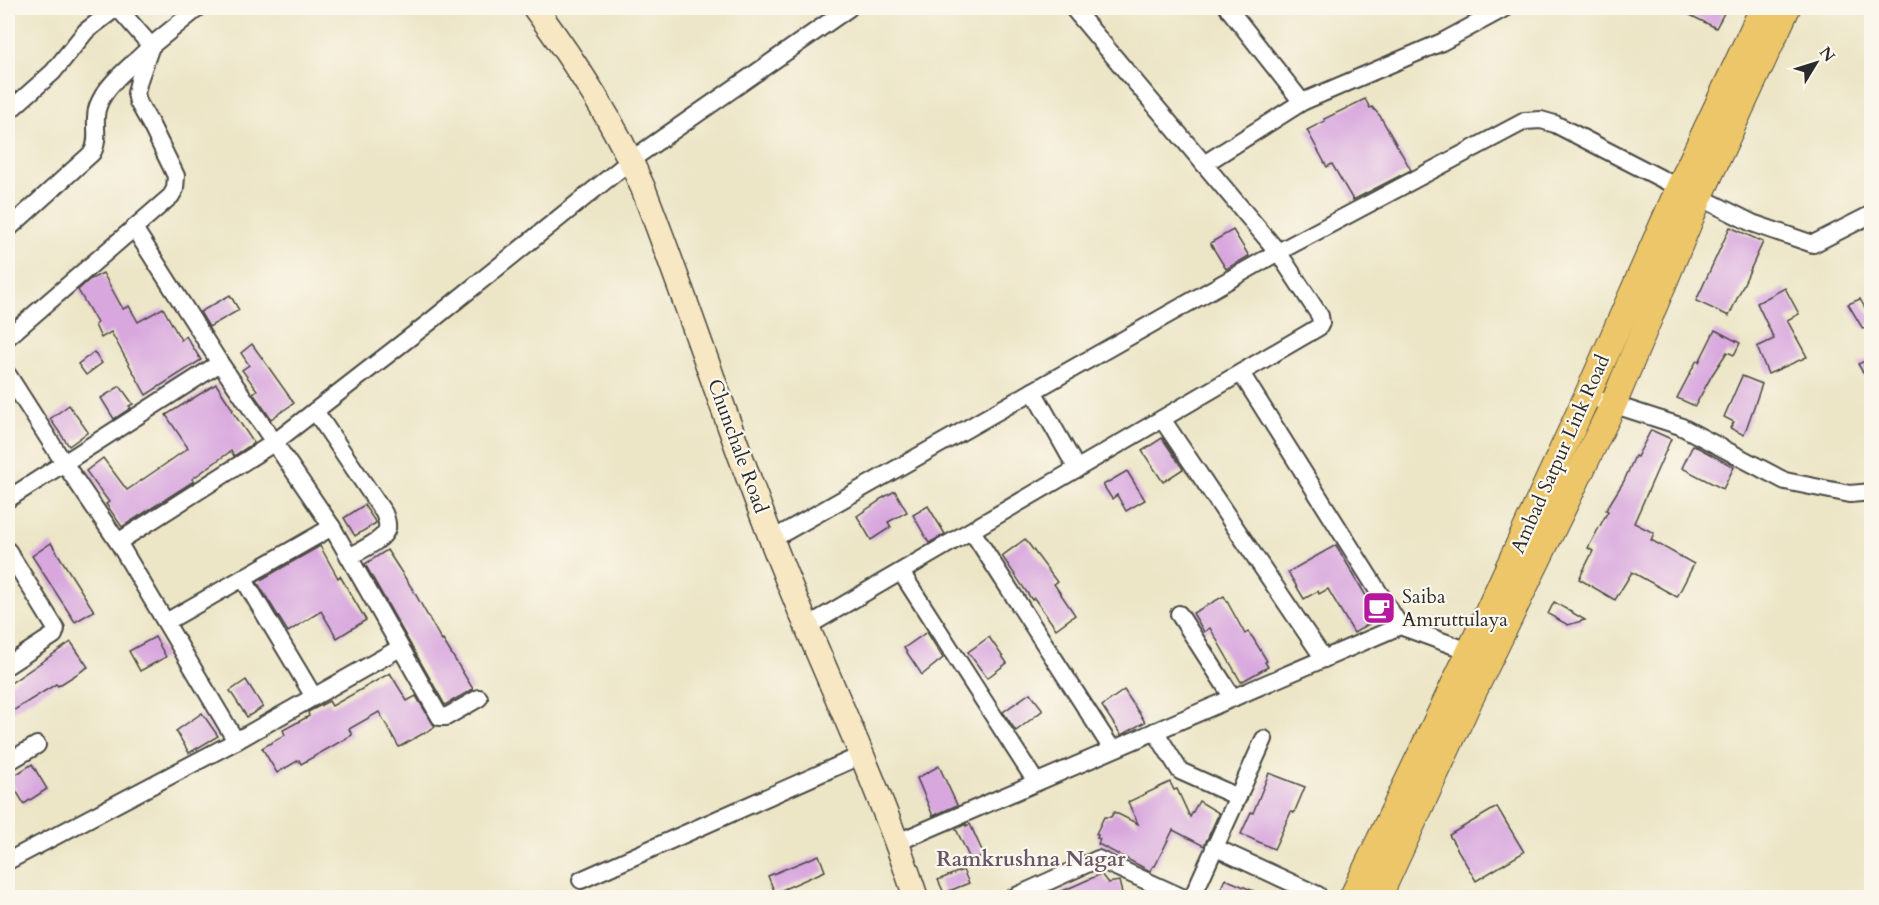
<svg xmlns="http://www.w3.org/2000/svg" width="1879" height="905" font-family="Cardo,serif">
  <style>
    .building { fill: #d8a7de }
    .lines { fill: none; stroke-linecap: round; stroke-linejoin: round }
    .street-casing { stroke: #484742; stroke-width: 20 }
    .secondary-casing { stroke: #484742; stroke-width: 27 }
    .primary-casing { stroke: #484742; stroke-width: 28 }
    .street { stroke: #fff; stroke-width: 16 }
    .secondary { stroke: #f7e8c3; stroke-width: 24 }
    .primary { stroke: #ecc669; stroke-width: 26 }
    .labels { text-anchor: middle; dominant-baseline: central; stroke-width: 4.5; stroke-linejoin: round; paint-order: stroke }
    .street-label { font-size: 20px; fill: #2b2b2b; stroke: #fbf7ec }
    .poi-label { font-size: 20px; fill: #2b2b2b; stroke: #fbf7ec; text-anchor: start }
    .neighbourhood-label { font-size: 21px; font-weight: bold; fill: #68566a; stroke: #fbf7ec }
  </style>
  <rect width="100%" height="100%" fill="#fbf7ec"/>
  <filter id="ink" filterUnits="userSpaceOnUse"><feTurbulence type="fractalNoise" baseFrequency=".0167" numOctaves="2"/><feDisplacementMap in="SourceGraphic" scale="12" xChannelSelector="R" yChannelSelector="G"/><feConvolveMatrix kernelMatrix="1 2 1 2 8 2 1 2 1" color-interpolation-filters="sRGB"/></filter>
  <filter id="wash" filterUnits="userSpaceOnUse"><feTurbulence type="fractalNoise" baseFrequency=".008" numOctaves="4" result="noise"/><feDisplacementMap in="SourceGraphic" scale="24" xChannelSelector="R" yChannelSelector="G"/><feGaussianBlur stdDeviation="1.35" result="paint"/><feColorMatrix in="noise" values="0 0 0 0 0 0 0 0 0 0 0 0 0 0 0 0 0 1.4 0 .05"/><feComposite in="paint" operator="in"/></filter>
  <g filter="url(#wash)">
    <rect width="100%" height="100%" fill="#ece5c6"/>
    <g id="blocks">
      <!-- building -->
      <g class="building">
        <path d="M1676,8H1718L1725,11L1716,28Z"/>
        <path d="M1365,99L1370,108L1372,107L1380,116L1411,170L1353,200L1332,164L1327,167L1307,130L1325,121L1324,119Z"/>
        <path d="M1730,227L1763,242L1729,316L1696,301Z"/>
        <path d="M1233,230L1249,256L1226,269L1210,243Z"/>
        <path d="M103,273L123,309L129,306L138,322L163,308L181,340L186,336L201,360L146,395L111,332L101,338L95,325L97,323L78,290L89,280Z"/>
        <path d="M1785,288L1799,314L1787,320L1807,357L1768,374L1757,347L1774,339L1757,303Z"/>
        <path d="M230,295L239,310L209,327L200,312Z"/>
        <path d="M1860,299L1872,320V323L1863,329L1848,304Z"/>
        <path d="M1715,330L1740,343L1734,355L1727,352L1712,375L1695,406L1677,398L1697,360L1699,362Z"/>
        <path d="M252,344L294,403L271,419L253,393L257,390L242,370L249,365L241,353Z"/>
        <path d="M94,352L102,363L86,375L78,364Z"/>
        <path d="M1872,358V388L1858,364Z"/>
        <path d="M1742,376L1762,384L1744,435L1730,428L1734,422L1724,417Z"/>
        <path d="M216,384L233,410L232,411L254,443L234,456L231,451L192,479L194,481L122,527L106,504L109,502L86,471L103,458L127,490L164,465L188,448L166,415Z"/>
        <path d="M120,386L133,404L129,406L131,408L114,419L101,398Z"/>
        <path d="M69,405L88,432L69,446L50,419Z"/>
        <path d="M1651,430L1671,439L1634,523L1654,533L1651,540L1694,564L1677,597L1632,572L1615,600L1579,579L1593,551L1588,548L1608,511L1606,510L1624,481L1635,456L1637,457Z"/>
        <path d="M1162,438L1183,469L1163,482L1142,451Z"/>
        <path d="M1693,445L1734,467L1723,489L1682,468Z"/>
        <path d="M1127,471L1145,500L1126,511L1117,495L1112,499L1103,485Z"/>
        <path d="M895,491L907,512L888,522L891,527L871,540L857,516L879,501V500Z"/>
        <path d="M364,505L376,523L355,536L344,518Z"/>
        <path d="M928,506L945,534L929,543L913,515Z"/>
        <path d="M1025,539L1057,582L1054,584L1075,615L1056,629L1034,598L1032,600L1002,556Z"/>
        <path d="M51,543L94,611L75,622L32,556Z"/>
        <path d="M1336,545L1379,618L1354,633L1328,589L1319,594L1318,591L1304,599L1288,572Z"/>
        <path d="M320,546L338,578L340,576L366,620L337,638L321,611L288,632L257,582Z"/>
        <path d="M387,550L413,590L442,641L443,640L473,689L445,705L365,564Z"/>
        <path d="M1224,596L1245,634L1248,632L1253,638L1267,661L1265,662L1268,667L1241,682L1210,628L1204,632L1193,613Z"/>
        <path d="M1554,602L1585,620L1568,625L1548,614Z"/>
        <path d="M927,632L943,658L922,675L904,648Z"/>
        <path d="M155,637L166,657L140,671L129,651Z"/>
        <path d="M989,637L1007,663L987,678L968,652Z"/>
        <path d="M71,642L88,667L58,686L56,684L8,714V685Z"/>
        <path d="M390,673L407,701L416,696L435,727L399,747L379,712L349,729L352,735L301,764L299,760L277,773L262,748L285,735L283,730L309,716L308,712L329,701L332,706Z"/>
        <path d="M246,680L263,707L247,717L230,691Z"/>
        <path d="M1124,690L1145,722L1121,735L1102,706Z"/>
        <path d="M1030,693L1043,710L1016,731L1003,712Z"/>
        <path d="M202,713L218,736L189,753L176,731Z"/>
        <path d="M32,764L47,789L24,804L9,779Z"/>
        <path d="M939,766L957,805L933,816L917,778Z"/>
        <path d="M1269,773L1305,787L1294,813L1291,812L1274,849L1241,834L1251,812L1253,813Z"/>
        <path d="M1170,782L1174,790L1177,789L1190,817L1199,801L1219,813L1204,846L1173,830L1155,866H1153L1150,871L1098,844L1100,839L1097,838L1098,835L1096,834L1104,817H1111L1114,812L1138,824L1128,802Z"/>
        <path d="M1497,807L1524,852L1476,881L1449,835Z"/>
        <path d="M966,824V826L970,824L984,855L971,861L956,829Z"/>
        <path d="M819,855L825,871L775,893L768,876Z"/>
        <path d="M963,870L969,883L944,893L938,880Z"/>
        <path d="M1101,874L1108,883L1119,881L1123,897H1049Z"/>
        <path d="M1225,879L1268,897H1217Z"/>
      </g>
    </g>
  </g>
  <g filter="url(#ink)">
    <use href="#blocks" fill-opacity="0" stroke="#484742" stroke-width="1.5"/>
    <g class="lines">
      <!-- street casing -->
      <g class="street-casing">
        <g id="street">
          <path d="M118,8L151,46L198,8"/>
          <path d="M1228,8L1302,102"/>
          <path d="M8,112L53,72L86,31L116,8"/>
          <path d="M1204,164L1302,102L1442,42L1505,8"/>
          <path d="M134,228L220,363L332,527L440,717H446L479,698"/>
          <path d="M8,229L92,153C101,139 92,121 98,106C106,84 130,67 146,51"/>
          <path d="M8,337L171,196L175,189L176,176L151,125L138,102L136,93L139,80L151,46"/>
          <path d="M1241,373L1400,626"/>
          <path d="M8,375L64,463L118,542L236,741"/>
          <path d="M1033,391L1077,469"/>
          <path d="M1587,396L1680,426L1785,481L1850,494L1872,492"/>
          <path d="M315,411L384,513C386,518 388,523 387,528C385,540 359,551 349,557"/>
          <path d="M1162,419L1324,659"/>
          <path d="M8,499L220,363"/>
          <path d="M972,531L1112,749"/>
          <path d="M771,540L1278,252L1525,121L1541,120L1555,124L1699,198L1706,200L1752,223L1813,244L1872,214"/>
          <path d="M118,542L275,442L431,321L631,160L849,8"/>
          <path d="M8,551L56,629L54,635L8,665"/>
          <path d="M901,572L1036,782"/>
          <path d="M243,578L314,697"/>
          <path d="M1179,614L1233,698"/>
          <path d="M166,622L332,527"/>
          <path d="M806,627L1319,327L1321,323L1320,316L1278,252L1073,8"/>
          <path d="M1155,731L1180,771L1238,797"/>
          <path d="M8,762L37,745"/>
          <path d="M898,842L1400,626L1477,654"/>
          <path d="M1214,847L1318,895"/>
          <path d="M8,861L236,741L400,648"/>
          <path d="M581,880L862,755"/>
          <path d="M1012,898L1098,859L1184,898"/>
          <path d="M1192,898L1264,739"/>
        </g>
      </g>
      <!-- secondary casing -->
      <g class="secondary-casing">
        <path id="secondary" d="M535,8C577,65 615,123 643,188C692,313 732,441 782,566C826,677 879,784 916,898"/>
      </g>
      <!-- primary casing -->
      <g class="primary-casing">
        <g id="primary">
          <path d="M1352,898L1470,651L1587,396L1679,188L1763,8"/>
          <path d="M1378,898L1469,701L1613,405L1699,198L1787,8"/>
        </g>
      </g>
      <!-- street -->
      <use href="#street" class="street"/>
      <!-- secondary -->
      <use href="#secondary" class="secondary"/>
      <!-- primary -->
      <use href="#primary" class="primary"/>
    </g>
  </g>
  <!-- icons -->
  <defs>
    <g id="cafe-square" transform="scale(1.725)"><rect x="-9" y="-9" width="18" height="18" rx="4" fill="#b5179e" stroke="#fbf7ec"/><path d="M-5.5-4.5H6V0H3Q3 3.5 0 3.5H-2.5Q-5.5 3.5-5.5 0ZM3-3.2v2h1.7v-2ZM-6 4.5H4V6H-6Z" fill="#fff"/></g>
  </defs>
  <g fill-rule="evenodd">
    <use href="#cafe-square" x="1379" y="608"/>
  </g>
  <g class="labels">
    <!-- street labels -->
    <g class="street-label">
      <text transform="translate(738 446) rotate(70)">Chunchale Road</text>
      <text transform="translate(1560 454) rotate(-66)">Ambad Satpur Link Road</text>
    </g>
    <!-- poi labels -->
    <g class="poi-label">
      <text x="1402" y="596">Saiba<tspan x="1402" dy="23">Amruttulaya</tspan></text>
    </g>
    <!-- neighbourhood labels -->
    <g class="neighbourhood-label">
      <text x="1031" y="859">Ramkrushna Nagar</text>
    </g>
  </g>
  <!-- margin -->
  <rect width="1879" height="905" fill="none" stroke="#fbf7ec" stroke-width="30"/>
  <!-- north arrow -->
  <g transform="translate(1816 63) rotate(52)" stroke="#fbf7ec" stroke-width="4.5" paint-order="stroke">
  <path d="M0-4.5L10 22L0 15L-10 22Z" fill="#2b2b2b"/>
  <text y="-9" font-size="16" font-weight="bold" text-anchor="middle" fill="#2b2b2b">N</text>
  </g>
</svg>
